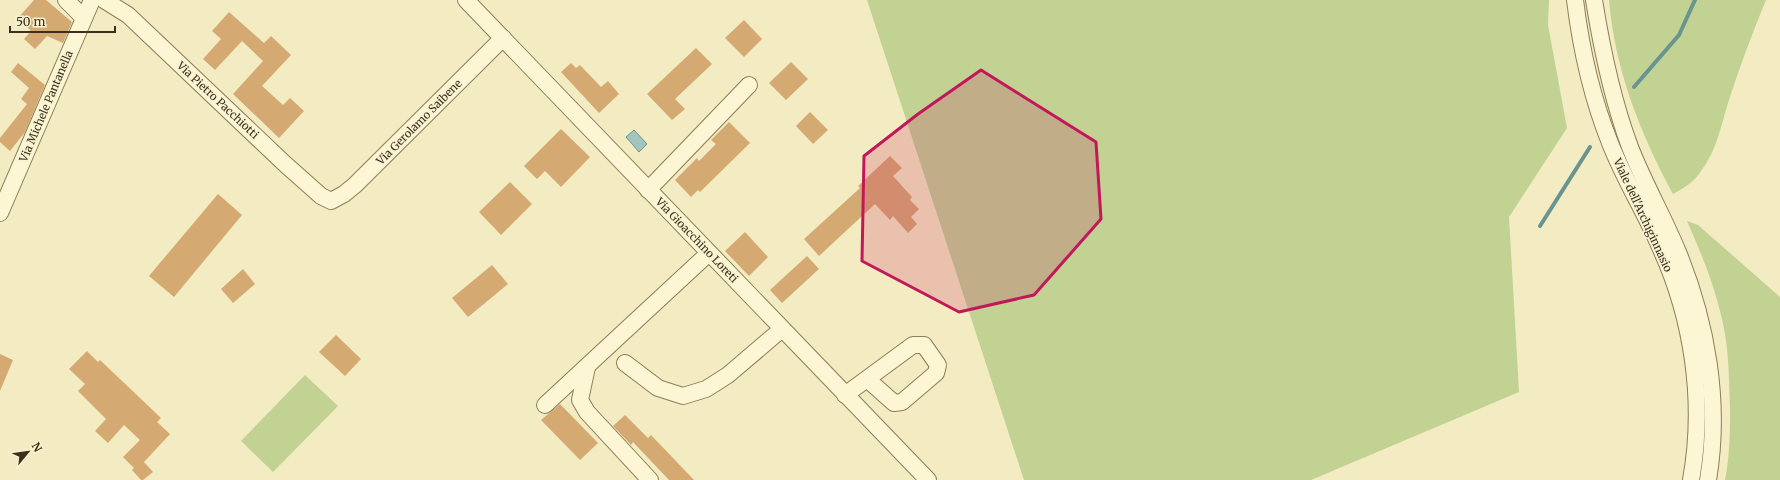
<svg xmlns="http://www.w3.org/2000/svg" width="1780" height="480" font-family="Merriweather,serif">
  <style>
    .green { fill: #c1d293 }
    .water { fill: #a4c4c0; stroke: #69948f }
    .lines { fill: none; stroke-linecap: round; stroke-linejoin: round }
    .stream { stroke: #69948f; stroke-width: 4 }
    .building { fill: #d5aa72 }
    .minor-casing { stroke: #8e7c56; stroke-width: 18 }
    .minor { stroke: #fcf6d5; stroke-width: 16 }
    .marked { fill: #c2185b; fill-opacity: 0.2; stroke: #c2185b; stroke-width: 3; stroke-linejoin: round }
    .labels { text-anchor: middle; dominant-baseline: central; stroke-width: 3.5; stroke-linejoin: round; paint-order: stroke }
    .street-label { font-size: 11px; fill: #3c301c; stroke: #f9f3d1 }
  </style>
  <rect width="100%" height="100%" fill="#f3ebc1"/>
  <!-- green -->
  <g class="green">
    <path d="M867,0H1549L1548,25L1567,128L1509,217L1519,392L1311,480H1024Z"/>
    <path d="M1609,0H1766C1752,34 1739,68 1728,103C1721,126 1716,152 1701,171C1694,182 1684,188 1673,194C1640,133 1615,70 1609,0Z"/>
    <path d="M1687,221L1698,225L1780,297V480H1725C1730,456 1730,431 1730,407C1729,382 1729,358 1725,334C1718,294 1703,257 1687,221Z"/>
    <path d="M305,375L338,406L273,472L241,441Z"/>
  </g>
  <!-- water -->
  <path class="water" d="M634,130L647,144L639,152L626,137Z"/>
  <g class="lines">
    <!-- stream -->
    <g class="stream">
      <path d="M1634,87L1679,35L1695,0"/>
      <path d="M1540,226L1590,147"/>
    </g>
  </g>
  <!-- building -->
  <g class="building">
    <path d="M34,0H46L72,22L63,43L47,36L35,49L24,39L31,31L18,18Z"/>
    <path d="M229,12L264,43L271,36L291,55L262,86L283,105L290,98L304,111L279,138L233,94L263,61L242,41L215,70L203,59L221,39L212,31Z"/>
    <path d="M744,20L762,39L744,57L725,38Z"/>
    <path d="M696,48L712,64L675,99L685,109L672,120L647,94Z"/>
    <path d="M791,62L808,79L786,100L769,83Z"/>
    <path d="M18,63L45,85L25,132L10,151L0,142V138L27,104L21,99L29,88L11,72Z"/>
    <path d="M571,63L576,68L580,65L601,87L608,81L619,94L599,113L561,72Z"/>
    <path d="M810,112L828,130L813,144L796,126Z"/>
    <path d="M729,122L750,143L700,192L698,190L691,197L675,180L697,158L699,161L716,144L711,140Z"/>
    <path d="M561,129L590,157L561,187L545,171L537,179L524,166Z"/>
    <path d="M890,156L902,168L893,176L912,197L910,200L919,209L911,217L917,224L908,233L893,216L890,220L875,204L819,256L804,239L860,188L858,186Z"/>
    <path d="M510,182L532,204L501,235L479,212Z"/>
    <path d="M218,194L242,215L174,297L149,276Z"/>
    <path d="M745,232L768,257L749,276L725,251Z"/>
    <path d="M807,256L819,269L782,303L770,290Z"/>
    <path d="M492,265L508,284L468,317L452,298Z"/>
    <path d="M243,269L255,284L233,303L221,289Z"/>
    <path d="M336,335L361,359L345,376L319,352Z"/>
    <path d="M87,351L98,362L100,360L161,418L157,422L170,434L144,462L153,472L143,480H141L132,470L134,468L123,457L140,440L124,425L108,443L95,431L106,419L78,391L85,384L69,369Z"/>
    <path d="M0,354L13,360L0,391Z"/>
    <path d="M560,404L598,443L580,460L541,420Z"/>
    <path d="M625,415L648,438L651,435L694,480H669L633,442L631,445L613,426Z"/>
  </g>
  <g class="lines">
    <!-- minor casing -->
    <g class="minor-casing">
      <g id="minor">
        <path d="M66,0L84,18"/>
        <path d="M104,0L128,15L285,164L321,196L331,201L344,194L355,185L503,38"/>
        <path d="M466,0L928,480"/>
        <path d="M1575,0C1581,49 1592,98 1610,143C1624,179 1645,212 1660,247C1693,319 1705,402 1691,480"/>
        <path d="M1594,0C1602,50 1612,99 1630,147C1644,183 1663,216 1678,252C1707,323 1721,403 1708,480"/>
        <path d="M648,190L749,85"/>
        <path d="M0,213L92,0"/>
        <path d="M625,363L658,388L683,396L706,389L728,375L782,329"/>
        <path d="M587,367L580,400L587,412L650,480"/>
        <path d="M845,395L913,345H924L938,365L936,373L902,402L894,403L867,379"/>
        <path d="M545,405L709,253"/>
      </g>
    </g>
    <!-- minor -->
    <use href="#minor" class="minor"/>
  </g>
  <!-- marked area -->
  <path class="marked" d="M981,70L1096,142L1101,219L1034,295L959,312L862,261L864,156L918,114Z"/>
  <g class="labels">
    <!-- street labels -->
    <g class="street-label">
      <text transform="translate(218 100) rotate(43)">Via Pietro Pacchiotti</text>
      <text transform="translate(46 106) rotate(-67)">Via Michele Pantanella</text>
      <text transform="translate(419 122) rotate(-45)">Via Gerolamo Saibene</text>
      <text transform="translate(1643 215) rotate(65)">Viale dell'Archiginnasio</text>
      <text transform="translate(697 240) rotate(46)">Via Gioacchino Loreti</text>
    </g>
  </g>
  <!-- north arrow -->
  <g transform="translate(28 452) rotate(61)" stroke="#f9f3d1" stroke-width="3" paint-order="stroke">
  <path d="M0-3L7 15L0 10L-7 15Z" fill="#3c301c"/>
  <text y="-6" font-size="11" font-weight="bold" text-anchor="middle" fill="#3c301c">N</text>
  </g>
  <!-- scale -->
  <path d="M10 26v6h105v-6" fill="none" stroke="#3c301c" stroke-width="2"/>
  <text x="16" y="26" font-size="12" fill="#3c301c" stroke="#f9f3d1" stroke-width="3" paint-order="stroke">50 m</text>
</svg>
